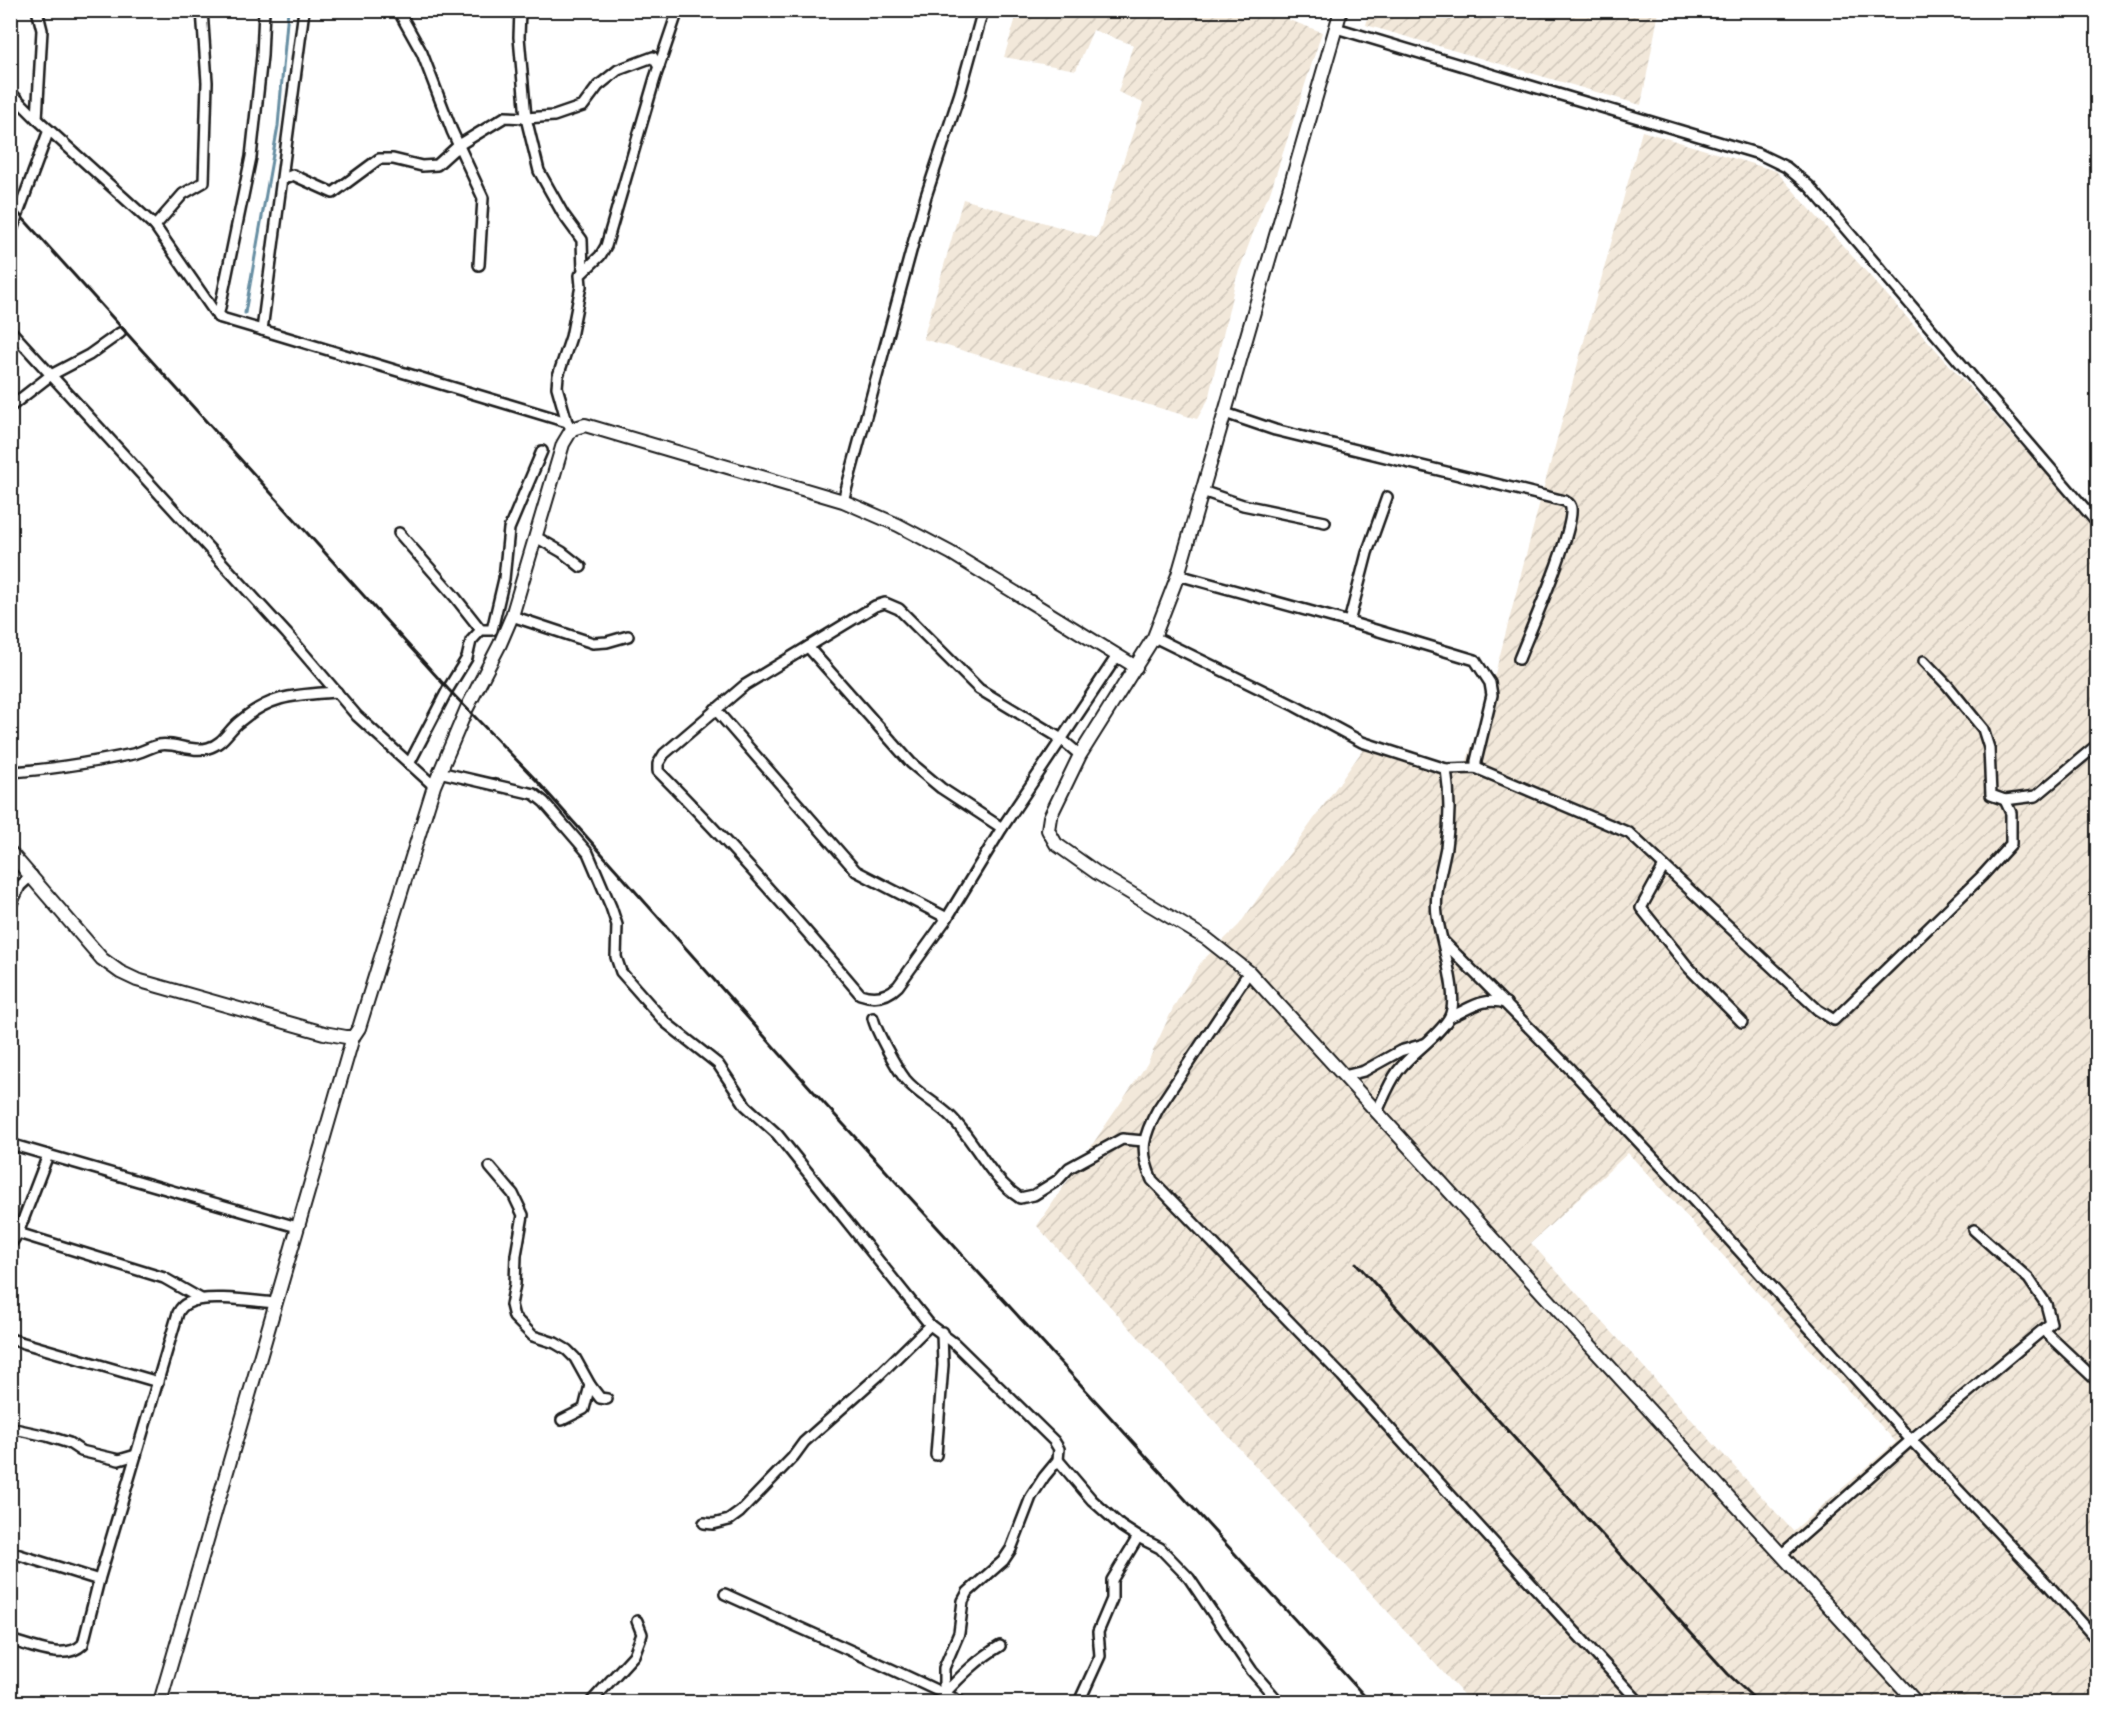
<svg xmlns="http://www.w3.org/2000/svg" width="2108" height="1713" font-family="'Balsamiq Sans',sans-serif">
  <style>
    .industrial { fill: url(#industrial-furrows); fill-rule: evenodd }
    .lines { fill: none; stroke-linecap: round; stroke-linejoin: round }
    .stream { stroke: #688fa3; stroke-width: 3 }
    .street-casing { stroke: #1c1c1c; stroke-width: 14 }
    .secondary-casing { stroke: #1c1c1c; stroke-width: 16 }
    .street { stroke: #fff; stroke-width: 9 }
    .secondary { stroke: #fff; stroke-width: 12 }
    .rail { stroke: #1c1c1c; stroke-width: 3 }
  </style>
  <defs>
    <pattern id="industrial-furrows" width="10" height="10" patternUnits="userSpaceOnUse" patternTransform="scale(1.5)"><rect width="10" height="10" fill="#f2e8da"/><path d="M-1 1l2-2M0 10L10 0M9 11l2-2" fill="none" stroke="#cfc6ba"/></pattern>
  </defs>
  <rect width="100%" height="100%" fill="#fff"/>
  <filter id="ink" filterUnits="userSpaceOnUse"><feTurbulence type="fractalNoise" baseFrequency=".0167" numOctaves="2"/><feDisplacementMap in="SourceGraphic" scale="12" xChannelSelector="R" yChannelSelector="G"/><feConvolveMatrix kernelMatrix="1 2 1 2 8 2 1 2 1" color-interpolation-filters="sRGB"/></filter>
  <g filter="url(#ink)">
    <!-- industrial -->
    <g class="industrial">
      <path d="M1370,10H1659V11L1641,105L1366,25Z"/>
      <path d="M1018,11H1291L1289,20L1322,32L1269,196L1265,201L1236,279L1208,400L1197,419L923,339L963,199L1097,238L1143,103L1118,92L1133,45L1093,30L1076,70L1004,57Z"/>
      <path d="M1642,131L1776,171L2097,530V1702H1470L1037,1226L1147,1064L1174,1006L1201,962L1239,925L1369,741L1417,760L1465,766L1490,693L1543,490ZM1628,1153L1896,1442L1793,1531L1531,1243Z"/>
    </g>
    <g class="lines">
      <!-- stream -->
      <path class="stream" d="M245,313L278,126L288,10"/>
      <!-- street casing -->
      <g class="street-casing">
        <g id="street">
          <path d="M37,10L42,30L37,119"/>
          <path d="M304,10L262,330L567,422L572,429"/>
          <path d="M398,10L422,53L452,131L483,198L479,265"/>
          <path d="M520,10L519,37L526,118L539,171L563,214L582,240L583,271"/>
          <path d="M1336,28L1759,154L1786,167L1810,187L1833,214L2098,524"/>
          <path d="M10,92L37,119L155,226L218,317L262,330"/>
          <path d="M283,179L293,175L333,193L379,159H393L422,166L437,165L459,145L505,117L526,118L554,116L583,106L598,86L618,70L653,57L659,67"/>
          <path d="M155,226L183,194L204,182L207,82L202,10"/>
          <path d="M10,235L49,130"/>
          <path d="M218,317L251,157L262,56L264,10"/>
          <path d="M10,330L287,634L357,716L434,786"/>
          <path d="M10,407L51,375L89,355L120,333"/>
          <path d="M1225,413L1275,430L1565,501C1569,504 1570,503 1571,508C1574,532 1530,631 1519,659"/>
          <path d="M567,422L557,387L558,376L571,337L581,286L580,275L600,256L606,246L655,78L678,10"/>
          <path d="M1202,491L1243,505L1325,522"/>
          <path d="M843,501L926,196L960,93L983,10"/>
          <path d="M399,533L455,597L481,630"/>
          <path d="M536,537L562,552L581,567"/>
          <path d="M1178,575L1349,622L1475,660L1490,683L1492,695L1476,761V768"/>
          <path d="M512,616L593,643L607,642L628,636"/>
          <path d="M1349,622L1367,553L1387,497"/>
          <path d="M1154,637L1295,706L1362,742L1446,769C1450,795 1450,821 1446,847C1442,869 1434,893 1437,915C1440,940 1461,998 1449,1018C1436,1039 1412,1052 1398,1071C1389,1083 1383,1099 1377,1112"/>
          <path d="M808,647L911,763L941,788L1002,828"/>
          <path d="M1924,661L1948,686L1983,729L1989,748L1991,795L2005,800L2036,796L2098,744"/>
          <path d="M715,709L856,871L947,918"/>
          <path d="M1080,755L1060,738L979,689L899,609L885,603L875,606L745,685L664,754L658,764V771C729,842 795,917 860,994C874,999 887,997 898,986L947,918L1002,828L1117,656"/>
          <path d="M409,764L448,689L467,658L471,641L481,630H492L504,579L509,529L542,451"/>
          <path d="M1446,769L1476,768L1629,833L1818,1010L1834,1020L1982,876L2011,844V813L2005,800"/>
          <path d="M10,772C50,770 94,762 133,754C142,752 150,747 159,745C175,742 192,753 208,748C223,744 228,731 239,722C272,694 296,695 337,692"/>
          <path d="M439,772L534,794L544,802L588,853L611,907L617,925L616,957L621,972L665,1022L718,1064L746,1106L777,1134L930,1325L954,1343L1054,1441L1059,1449L1058,1460L1044,1477L1031,1497L1011,1549L1003,1561L968,1592L963,1601L959,1633L944,1668V1694C961,1676 978,1659 1000,1646"/>
          <path d="M1664,866L1641,908L1688,967L1742,1022"/>
          <path d="M10,907L20,886L32,875"/>
          <path d="M1443,941L1570,1069L1694,1201L1911,1440L2051,1323L2046,1304L2029,1279L1974,1230"/>
          <path d="M1249,972L1158,1109C1143,1136 1139,1150 1152,1180L1342,1376L1639,1702"/>
          <path d="M1450,1017C1472,1008 1481,997 1506,1003"/>
          <path d="M873,1018C876,1031 896,1067 905,1079C917,1094 937,1103 951,1117C976,1142 989,1178 1020,1198L1034,1195L1058,1180L1069,1168L1122,1139L1144,1141"/>
          <path d="M1344,1076L1364,1071L1400,1051L1424,1044"/>
          <path d="M10,1144L297,1227"/>
          <path d="M490,1167L513,1194L523,1215L516,1255L515,1284L511,1305L514,1317L533,1336L555,1343L567,1350L575,1358L590,1385L584,1409L562,1420"/>
          <path d="M18,1233L164,1278L201,1299"/>
          <path d="M10,1245L18,1233L48,1155"/>
          <path d="M2043,1330L2098,1382"/>
          <path d="M10,1339L158,1382"/>
          <path d="M590,1385L600,1398L607,1399"/>
          <path d="M10,1428L47,1436L69,1443L81,1451L119,1460L136,1455"/>
          <path d="M936,1455L943,1365L942,1332"/>
          <path d="M1058,1460L1092,1500L1121,1526L1138,1537L1112,1580V1599L1098,1632L1100,1656L1079,1702"/>
          <path d="M704,1523L713,1524L729,1520L740,1512L793,1457L804,1442L877,1377L930,1325"/>
          <path d="M1138,1537L1160,1548L1189,1578L1252,1671L1279,1702"/>
          <path d="M10,1552L99,1580"/>
          <path d="M1782,1554L1911,1440L2050,1587L2098,1641"/>
          <path d="M725,1594C804,1630 883,1664 961,1702"/>
          <path d="M10,1640C32,1646 65,1662 83,1644L99,1580L178,1313C180,1309 183,1305 188,1303C205,1294 254,1301 275,1303"/>
          <path d="M591,1702L634,1655L642,1634L637,1621"/>
        </g>
      </g>
      <!-- secondary casing -->
      <g class="secondary-casing">
        <g id="secondary">
          <path d="M1341,10L1178,575L1154,637L1080,755L1050,817L1048,830L1056,844L1097,873L1207,939L1249,972L1916,1702"/>
          <path d="M10,852L102,959L120,972L137,980L324,1033L346,1037H353L359,1028L434,786L467,708L500,644L512,616L563,444L572,429L585,425L843,501L898,525L951,553L1136,667"/>
          <path d="M160,1702L353,1037"/>
        </g>
      </g>
      <!-- street -->
      <use href="#street" class="street"/>
      <!-- secondary -->
      <use href="#secondary" class="secondary"/>
      <!-- rail -->
      <g class="rail">
        <path d="M10,204L448,689L537,781L813,1091L1370,1702"/>
        <path d="M1356,1263L1728,1674L1758,1702"/>
      </g>
    </g>
  </g>
  <!-- margin -->
  <rect width="2108" height="1713" fill="none" stroke="#fff" stroke-width="36"/>
  <rect x="18" y="18" width="2072" height="1677" fill="none" stroke="#1c1c1c" stroke-width="2" filter="url(#ink)"/>
</svg>
